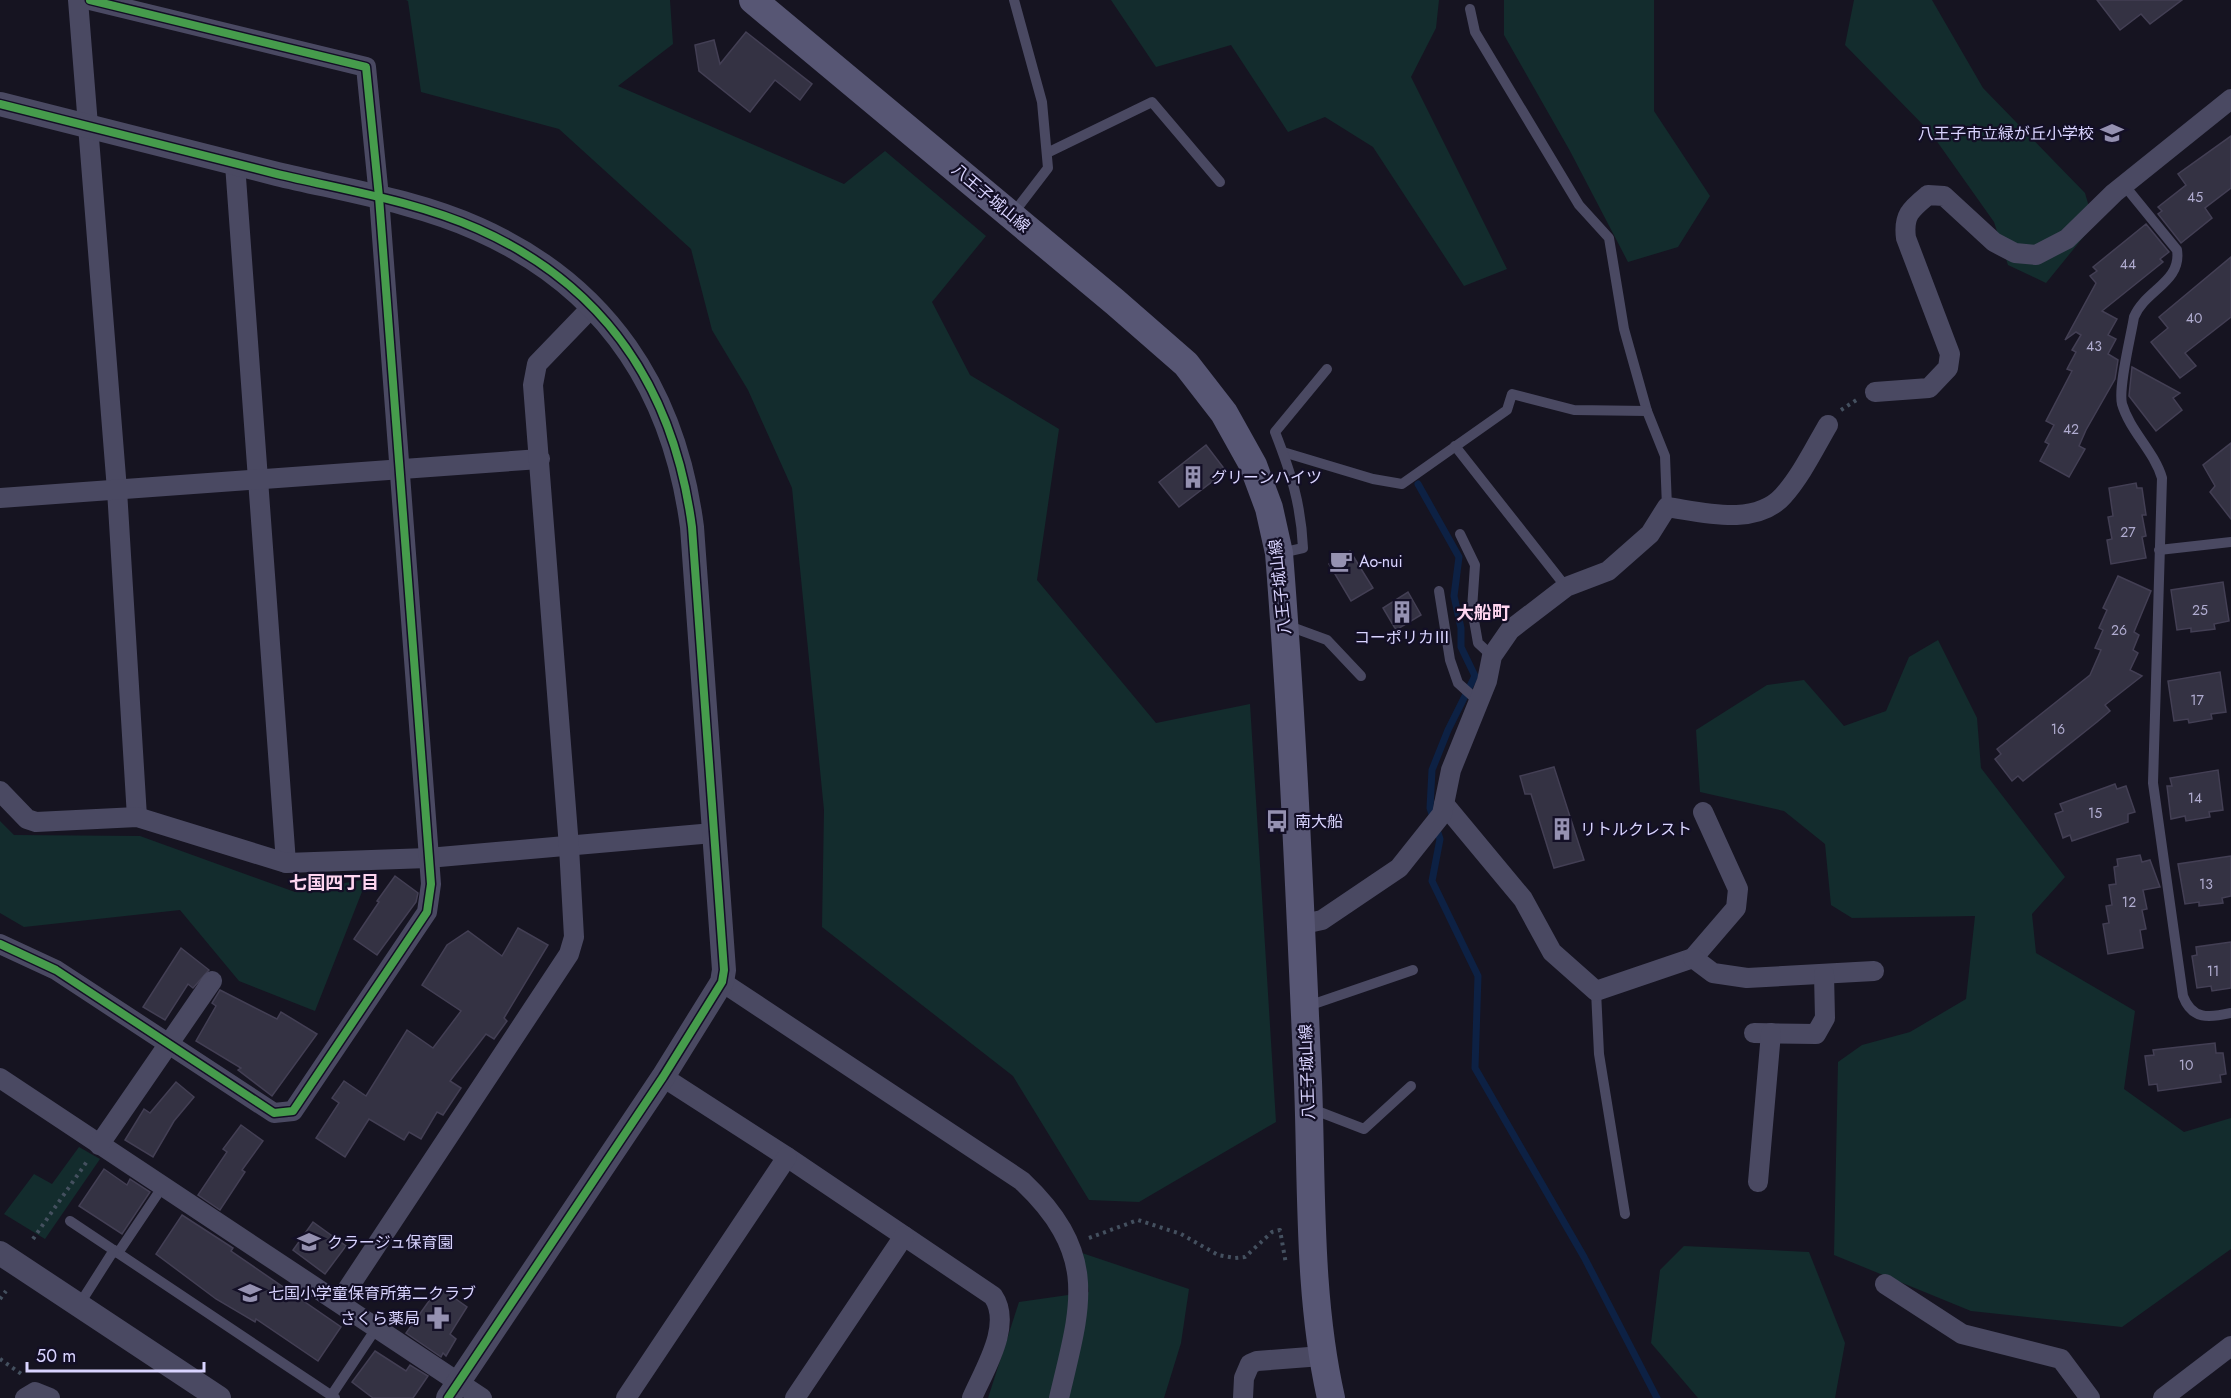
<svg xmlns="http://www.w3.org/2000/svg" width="2231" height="1398" font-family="Jost,'Noto Sans JP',sans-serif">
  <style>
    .green { fill: #132c2d }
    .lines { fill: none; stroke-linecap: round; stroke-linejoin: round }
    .stream { stroke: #0d2144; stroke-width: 7 }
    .building { fill: #343243; stroke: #433f54; stroke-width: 1.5 }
    .path { stroke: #44505f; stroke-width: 4; stroke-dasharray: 3 4.5; stroke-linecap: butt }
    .service { stroke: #4a4962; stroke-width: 10 }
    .minor { stroke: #4a4962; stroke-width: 20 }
    .tertiary { stroke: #4a4962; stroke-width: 24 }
    .secondary { stroke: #575674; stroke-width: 28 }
    .cycleway-casing { stroke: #130f26; stroke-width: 11 }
    .cycleway { stroke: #469c4c; stroke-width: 8 }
    .labels { text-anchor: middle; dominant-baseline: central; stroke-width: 4.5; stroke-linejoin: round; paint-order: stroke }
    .number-label { font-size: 14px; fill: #b0acd0 }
    .poi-label { font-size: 16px; fill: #d9d4ff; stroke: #130f26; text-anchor: start }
    .street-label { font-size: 16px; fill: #d9d4ff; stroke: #130f26 }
    .neighbourhood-label { font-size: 18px; font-weight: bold; fill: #ffd6f0; stroke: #130f26 }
  </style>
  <rect width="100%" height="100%" fill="#161421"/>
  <!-- green -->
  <g class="green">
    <path d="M406,0H670L673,44L618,86L844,184L885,151L986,236L932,302L970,375L1059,429L1037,580L1156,723L1250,704L1276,1122L1139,1202L1089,1200L1013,1076L822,927L824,810L792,488L748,390L712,330L691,249L559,129L421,92L408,1Z"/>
    <path d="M1111,0H1439L1436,28L1411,77L1507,269L1464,286L1373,147L1325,117L1288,132L1231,45L1156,67Z"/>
    <path d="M1504,0H1654V111L1710,196L1678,247L1628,262L1570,151L1504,35Z"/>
    <path d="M1854,0H1932L1983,88L2085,193L2094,224L2046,283L2008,265L1994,222L1931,133L1845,45Z"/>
    <path d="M1938,640L1977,718L1981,768L2065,877L2032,914L2036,953L2135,1011L2124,1089L2184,1132L2231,1118V1249L2122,1327L1971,1311L1834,1255L1838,1062L1862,1045L1910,1032L1966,999L1975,916L1852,918L1831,905L1825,844L1784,811L1700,792L1696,730L1767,685L1804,680L1844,726L1886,711L1909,657Z"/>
    <path d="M0,821L14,835L140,836L295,892L367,879L315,1011L239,981L180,910L24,927L0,913Z"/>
    <path d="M79,1147L100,1159L45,1239L4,1214L34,1174L52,1184Z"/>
    <path d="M1684,1246L1809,1252L1845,1343L1835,1398H1698L1651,1343L1660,1270Z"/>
    <path d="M1082,1253L1189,1289L1181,1343L1164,1398H988L1019,1302L1089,1292Z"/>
  </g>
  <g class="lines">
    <!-- stream -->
    <path class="stream" d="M1418,484L1459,557L1454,596L1461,628V647L1475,676L1448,730L1432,770L1430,808L1440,839L1432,881L1478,976L1475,1068L1584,1257L1657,1398"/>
  </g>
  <!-- building -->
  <g class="building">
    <path d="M2097,0H2182L2150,24L2141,14L2120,30Z"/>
    <path d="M746,32L812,84L800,100L775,80L750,112L699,71L695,45L714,40L720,64Z"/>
    <path d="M2231,136V188L2205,208L2212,218L2181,243L2158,214L2162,211L2158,207L2186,185L2178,174Z"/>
    <path d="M2146,224L2169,252L2160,259L2163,262L2102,311L2117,319L2108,335L2116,339L2108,354L2118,360L2115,379L2086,430L2079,446L2085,449L2069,477L2040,461L2049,444L2045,442L2054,425L2046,421L2072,371L2067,369L2076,352L2072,350L2081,335L2076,332L2065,340L2096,283L2090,276L2097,271L2093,267Z"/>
    <path d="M2231,257V317L2185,353L2196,366L2180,378L2151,342L2168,328L2159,317Z"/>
    <path d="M2132,367L2180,393L2173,398L2182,410L2156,431L2129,396Z"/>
    <path d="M2231,443V519L2210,492L2215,486L2203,465Z"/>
    <path d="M1206,445L1226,471L1179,507L1159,482Z"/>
    <path d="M2136,483L2137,488H2142L2146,515H2142L2146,536L2142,537L2146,558L2111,564L2107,540L2112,539L2108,517L2113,516L2109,488Z"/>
    <path d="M1350,551L1373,588L1351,601L1329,564Z"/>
    <path d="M2118,576L2151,591L2134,632L2139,635L2133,650L2138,653L2130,670L2142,676L2105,705L2110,711L2097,722L2023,781L2018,776L2012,781L1995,759L2001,754L1997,749L2090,675L2101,650L2095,648L2103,630L2099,628L2107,610L2103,608Z"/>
    <path d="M2223,582L2229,621L2214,624L2215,629L2191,632V628L2177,630L2171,590Z"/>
    <path d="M1408,592L1421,615L1396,630L1383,608Z"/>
    <path d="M2220,672L2226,712L2211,714L2212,719L2189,723L2188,719L2174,721L2168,681Z"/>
    <path d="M1554,767L1584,860L1554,868L1531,794H1525L1520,776Z"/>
    <path d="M2218,770L2223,810L2209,812L2210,817L2186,821L2185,816L2171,819L2167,786H2172L2170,778Z"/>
    <path d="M2115,784L2117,789L2126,786L2135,812L2128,814V822L2072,841L2070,835L2063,838L2055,814L2063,811L2060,804Z"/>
    <path d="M2140,855L2142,862L2150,860L2160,887L2143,890L2147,909L2142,910L2146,929L2140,930L2143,948L2108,954L2103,924L2109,923L2106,906L2112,905L2109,885L2116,884L2114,867L2118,866L2117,859Z"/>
    <path d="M2231,856V896L2222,898L2223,903L2199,906V902L2185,904L2178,864Z"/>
    <path d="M395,876L418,893L416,902L377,955L354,939L379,902L377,901Z"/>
    <path d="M518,928L548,945L504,1018L507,1021L494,1039L486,1034L450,1081L461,1088L443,1115L437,1112L421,1139L409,1132L404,1140L369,1119L345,1157L316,1138L339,1103L332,1098L344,1081L366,1096L407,1030L433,1048L461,1011L422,985L447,945L468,931L502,956Z"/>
    <path d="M2231,942V988L2212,991L2211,986L2197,988L2192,956L2197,955L2196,947Z"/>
    <path d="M181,948L209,970L193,988L188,984L165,1020L143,1007Z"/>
    <path d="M220,990L277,1019L281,1012L317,1034L272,1096L238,1070L241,1068L196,1041L216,1006L212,1003Z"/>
    <path d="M2215,1043L2216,1053H2223L2226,1074L2220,1075L2221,1082L2158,1091L2157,1084L2149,1085L2145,1056L2154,1055L2153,1050Z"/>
    <path d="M176,1082L194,1097L174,1121L153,1157L125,1140L144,1109L150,1113Z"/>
    <path d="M241,1125L263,1141L242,1170L245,1172L220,1210L198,1195L227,1152L223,1149Z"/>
    <path d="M104,1169L127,1185L130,1179L150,1192L122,1234L79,1206Z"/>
    <path d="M182,1215L233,1248L231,1251L341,1327L318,1361L256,1319L255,1322L216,1299L156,1254Z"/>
    <path d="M313,1222L346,1246L325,1274L293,1250Z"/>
    <path d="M439,1287L467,1307L450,1334L456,1339L446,1356L443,1353L441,1357L406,1333Z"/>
    <path d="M375,1351L406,1371L410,1365L428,1376L413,1398H373L352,1382Z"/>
  </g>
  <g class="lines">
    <!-- path -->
    <g class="path">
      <path d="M1841,410L1858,399"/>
      <path d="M1089,1238L1138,1220L1181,1234L1218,1255L1235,1258L1245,1257L1272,1232L1280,1230L1286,1264"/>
      <path d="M33,1239L88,1160"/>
      <path d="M0,1299L6,1291"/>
      <path d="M0,1359L23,1375"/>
    </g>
    <!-- service -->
    <g class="service">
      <path d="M1470,9L1475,32L1579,205L1609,238L1624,329L1647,411L1665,456L1667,507"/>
      <path d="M1047,153L1152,102L1220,182"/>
      <path d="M2124,185L2177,250C2182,282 2145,290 2134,317C2131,336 2118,387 2122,404C2130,431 2154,451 2162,478L2153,783L2183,996C2192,1020 2209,1018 2231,1013"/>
      <path d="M1012,215L1048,168L1042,102L1014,0"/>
      <path d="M1455,446L1566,587"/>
      <path d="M1283,452L1373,479L1402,484L1507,410L1512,394L1574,410L1647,411"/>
      <path d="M1460,534L1475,565L1472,609L1478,643L1492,656"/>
      <path d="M2159,550L2231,542"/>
      <path d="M1281,553L1303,548C1301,504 1291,473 1275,432L1327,369"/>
      <path d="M1439,591L1450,660L1458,683L1478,701"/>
      <path d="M1286,625L1327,640L1361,676"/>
      <path d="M1596,991L1599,1054L1625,1214"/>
      <path d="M1305,1007L1413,970"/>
      <path d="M1312,1109L1364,1129L1411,1086"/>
      <path d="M70,1221L335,1398"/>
      <path d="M118,1253L163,1186"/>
      <path d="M79,1305L114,1250"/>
      <path d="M331,1396L377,1327"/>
    </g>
    <!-- minor -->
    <g class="minor">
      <path d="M78,0L117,490L137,817"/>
      <path d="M235,164L286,863"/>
      <path d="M1875,392L1929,388L1948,368L1950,354L1906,238C1903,215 1911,209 1928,195L1944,196L1994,242L2015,253L2036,255L2067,239L2114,193L2231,99"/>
      <path d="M0,498L540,459"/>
      <path d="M0,791L27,819L36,822L137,817L286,863L428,858L713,833"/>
      <path d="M1444,804L1523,899L1552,952L1596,991L1693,958L1736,908L1738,889L1703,812"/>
      <path d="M1299,925L1322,920L1399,868L1442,814L1451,770L1487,681L1492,656L1510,630L1566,587L1608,571L1650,534L1667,507C1702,512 1755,527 1783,496C1801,476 1814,449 1828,425"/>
      <path d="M0,944L56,970L274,1113L293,1111L427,912L431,884L379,197L366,67L90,0"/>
      <path d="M1693,958L1713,973L1747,978L1874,971"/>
      <path d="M722,982L1022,1181C1100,1255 1081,1305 1059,1398"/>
      <path d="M1754,1033L1816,1034L1825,1018L1824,974"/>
      <path d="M663,1077L787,1157L993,1296C1013,1325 984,1370 972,1398"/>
      <path d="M0,1078L482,1398"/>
      <path d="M99,1145L212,981"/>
      <path d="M1758,1182L1771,1033"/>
      <path d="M1885,1284L1962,1334L2061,1359L2090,1398"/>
      <path d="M339,1302L569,954L574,937L569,847L533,385L537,364L592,307"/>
      <path d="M25,1398L35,1392L50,1398"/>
      <path d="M626,1398L787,1157"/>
      <path d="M795,1398L904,1236"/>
      <path d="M1243,1398L1244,1378L1250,1364L1257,1361L1322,1356"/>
      <path d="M2163,1398L2231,1346"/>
    </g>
    <!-- tertiary -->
    <g class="tertiary">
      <path d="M0,104C92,127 184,151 277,174C344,190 415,201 478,229C606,286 674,390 692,527L724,970L722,982L663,1077L448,1398"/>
      <path d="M0,1253L219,1398"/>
    </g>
    <!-- secondary -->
    <path class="secondary" d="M753,0L1115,302L1186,364L1224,413L1253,465L1269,508L1279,553C1293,729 1300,906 1308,1082C1312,1187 1308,1296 1331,1398"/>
    <!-- cycleway casing -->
    <g class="cycleway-casing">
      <g id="cycleway">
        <path d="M0,104C92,127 184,151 277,174C344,190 415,201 478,229C606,286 674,390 692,527L724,970L722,982L663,1077L448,1398"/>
        <path d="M0,944L56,970L274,1113L293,1111L427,912L431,884L379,197L366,67L90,0"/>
      </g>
    </g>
    <!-- cycleway -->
    <use href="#cycleway" class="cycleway"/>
  </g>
  <!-- icons -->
  <defs>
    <g id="school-bare" transform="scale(1.8)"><path d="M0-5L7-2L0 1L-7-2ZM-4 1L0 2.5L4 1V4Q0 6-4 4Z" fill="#9591b1" stroke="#130f26" stroke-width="2.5" paint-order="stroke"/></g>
    <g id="building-bare" transform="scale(1.8)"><path d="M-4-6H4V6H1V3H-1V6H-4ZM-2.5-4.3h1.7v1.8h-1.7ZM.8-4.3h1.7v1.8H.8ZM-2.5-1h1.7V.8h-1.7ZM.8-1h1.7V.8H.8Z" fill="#9591b1" stroke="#130f26" stroke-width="2.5" paint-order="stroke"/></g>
    <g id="cafe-bare" transform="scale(1.8)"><path d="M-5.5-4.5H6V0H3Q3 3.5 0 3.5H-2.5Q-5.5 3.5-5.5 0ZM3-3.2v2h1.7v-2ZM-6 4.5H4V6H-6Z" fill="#9591b1" stroke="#130f26" stroke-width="2.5" paint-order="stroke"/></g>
    <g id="bus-bare" transform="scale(1.8)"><path d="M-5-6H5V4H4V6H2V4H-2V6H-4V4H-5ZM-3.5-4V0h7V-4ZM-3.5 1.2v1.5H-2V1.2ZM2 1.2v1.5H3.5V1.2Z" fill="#9591b1" stroke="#130f26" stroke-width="2.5" paint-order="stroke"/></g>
    <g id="pharmacy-bare" transform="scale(1.8)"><path d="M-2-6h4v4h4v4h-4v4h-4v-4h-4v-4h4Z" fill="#9591b1" stroke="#130f26" stroke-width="2.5" paint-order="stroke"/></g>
  </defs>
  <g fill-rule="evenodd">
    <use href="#school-bare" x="2112" y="133"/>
    <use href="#building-bare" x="1193" y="477"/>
    <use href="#cafe-bare" x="1341" y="561"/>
    <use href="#building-bare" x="1402" y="612"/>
    <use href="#bus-bare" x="1277" y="821"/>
    <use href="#building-bare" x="1562" y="829"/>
    <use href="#school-bare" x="309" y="1242"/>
    <use href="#school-bare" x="250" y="1293"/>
    <use href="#pharmacy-bare" x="438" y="1318"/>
  </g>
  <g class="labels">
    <!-- number labels -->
    <g class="number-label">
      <text x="2195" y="197">45</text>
      <text x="2128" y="264">44</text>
      <text x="2194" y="318">40</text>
      <text x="2094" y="346">43</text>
      <text x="2071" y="429">42</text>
      <text x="2128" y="532">27</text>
      <text x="2200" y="610">25</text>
      <text x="2119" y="630">26</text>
      <text x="2197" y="700">17</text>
      <text x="2058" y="729">16</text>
      <text x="2195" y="798">14</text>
      <text x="2095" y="813">15</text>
      <text x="2206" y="884">13</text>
      <text x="2129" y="902">12</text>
      <text x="2213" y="971">11</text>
      <text x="2186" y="1065">10</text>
    </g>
    <!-- poi labels -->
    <g class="poi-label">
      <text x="2094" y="133" text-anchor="end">八王子市立緑が丘小学校</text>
      <text x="1211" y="477">グリーンハイツ</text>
      <text x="1359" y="561">Ao-nui</text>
      <text x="1402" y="637" text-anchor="middle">コーポリカⅢ</text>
      <text x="1295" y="821">南大船</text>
      <text x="1580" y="829">リトルクレスト</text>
      <text x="327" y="1242">クラージュ保育園</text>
      <text x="268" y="1293">七国小学童保育所第二クラブ</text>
      <text x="420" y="1318" text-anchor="end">さくら薬局</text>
    </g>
    <!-- street labels -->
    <g class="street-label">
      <text transform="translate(991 198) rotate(40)">八王子城山線</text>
      <text transform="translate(1280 587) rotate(-96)">八王子城山線</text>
      <text transform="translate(1307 1072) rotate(-92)">八王子城山線</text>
    </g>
    <!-- neighbourhood labels -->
    <g class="neighbourhood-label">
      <text x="1483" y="613">大船町</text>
      <text x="334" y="883">七国四丁目</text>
    </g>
  </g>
  <!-- scale -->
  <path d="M27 1362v9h177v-9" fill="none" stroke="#d9d4ff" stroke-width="3"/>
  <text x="36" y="1362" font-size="18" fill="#d9d4ff" stroke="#130f26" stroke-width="4.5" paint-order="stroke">50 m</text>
</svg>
